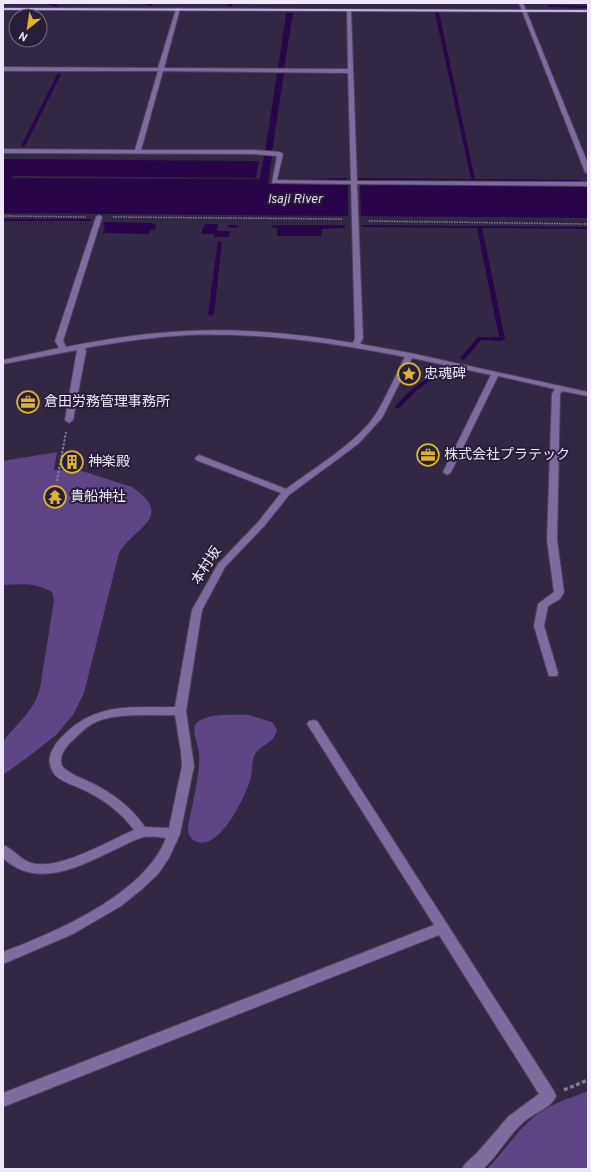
<svg xmlns="http://www.w3.org/2000/svg" width="591" height="1172" font-family="Overpass,'Noto Sans JP',sans-serif">
  <style>
    .green { fill: #5e4586 }
    .water { fill: #280549 }
    .pier { fill: #322843 }
    .lines { fill: none; stroke-linecap: round; stroke-linejoin: round }
    .stream { fill: #280549; fill-rule: evenodd }
    .minor-casing { stroke: #4c435c; stroke-width: 2 }
    .major-casing { stroke: #4c435c; stroke-width: 2 }
    .path-far2 { stroke: #847b92; stroke-width: 1.5; stroke-dasharray: 1.5 1; stroke-linecap: butt }
    .path-far1 { stroke: #847b92; stroke-width: 2; stroke-dasharray: 2.5 1.5; stroke-linecap: butt }
    .path { stroke: #847b92; stroke-width: 3.5; stroke-dasharray: 4 2.5; stroke-linecap: butt }
    .minor { fill: #7e6c9e; fill-rule: evenodd }
    .major { fill: #c8b3f1; fill-rule: evenodd }
    .labels { text-anchor: middle; dominant-baseline: central; stroke-width: 4; stroke-linejoin: round; paint-order: stroke }
    .far-water-label { font-size: 13px; font-style: italic; fill: #e1daef; stroke: #281e39 }
    .poi-label { font-size: 14px; fill: #ede7f9; stroke: #281e39; text-anchor: start }
    .street-label { font-size: 14px; fill: #ede7f9; stroke: #281e39 }
  </style>
  <rect width="100%" height="100%" fill="#322843"/>
  <!-- green -->
  <g class="green">
    <path d="M57,452L54,470H79L132,487C176,517 134,527 119,553L84,693L73,715L56,735L32,754L3,775V741L26,715L35,702L40,688L54,601L52,592C34,582 22,584 3,585V461Z"/>
    <path d="M249,715L272,722L277,730C273,746 260,743 254,756C251,764 253,773 250,781C244,798 221,849 197,842C190,839 188,834 188,828C191,808 201,773 199,754C199,746 191,731 196,724C203,713 237,715 249,715Z"/>
    <path d="M588,1091V1169H487C504,1152 516,1131 535,1116C549,1104 571,1098 588,1091Z"/>
  </g>
  <!-- water -->
  <g class="water">
    <path d="M286,13H293L284,69H278Z"/>
    <path d="M277,73H284L272,152H265Z"/>
    <path d="M264,156H272L268,184L588,186V218L3,213V159L263,161Z"/>
    <path d="M104,222L152,223V224H156L155,230H150L149,234L103,233L105,225H103Z"/>
    <path d="M205,224H218L217,231H230L229,237H214V234H201Z"/>
    <path d="M273,225H345V228L322,229L321,236H277V228H272Z"/>
  </g>
  <!-- pier -->
  <g class="pier">
    <path d="M259,161H263L260,179L12,178L13,176L256,178Z"/>
    <path d="M348,184H360L361,217H348Z"/>
  </g>
  <g class="lines">
    <!-- stream -->
    <g class="stream">
      <path d="M43,3H49L59,6L57,7Z"/>
      <path d="M144,3H149L153,5L151,6Z"/>
      <path d="M229,3H233L231,7L228,6Z"/>
      <path d="M548,5L588,6V8L549,7Z"/>
      <path d="M437,12L439,13L475,179L580,180L582,181V182L358,180V179L360,178L471,179L435,13Z"/>
      <path d="M58,73L61,74L25,146L22,147L21,146Z"/>
      <path d="M345,178L347,179V180L287,181L285,180L287,179Z"/>
      <path d="M3,219H90L92,220L90,221H3Z"/>
      <path d="M228,225H237L239,226C237,228 232,228 228,227Z"/>
      <path d="M361,225L588,227V229L482,228L505,339L502,341L481,340L465,359L463,360L460,358L478,337H499L477,228L363,227L361,226Z"/>
      <path d="M218,241L222,242L214,314L211,316L208,314Z"/>
      <path d="M442,369L445,371L444,372L417,390L399,408H395V406L413,388Z"/>
    </g>
    <!-- minor casing -->
    <g class="minor-casing">
      <g id="minor">
        <path d="M519,3H523L588,164V174L585,172Z"/>
        <path d="M178,8L180,9L164,68L348,69L347,10L351,9L357,181L588,182V186L357,184L363,338L360,344L410,353L588,392V396L562,391L560,394L557,540L564,592L560,599L548,606L544,626L558,673L557,676H549L548,673L534,626L538,604L554,592L547,540L552,394L555,389L498,376L451,472L447,475L443,472L491,375L412,358L382,418L358,444L289,495L265,525L225,567L202,610L186,711L194,766L180,834L169,858L158,874L141,890L121,906L73,934L3,964V952C56,932 145,894 166,838C159,837 151,836 144,837C135,839 125,845 116,849C81,866 37,890 3,858V845C14,849 19,859 31,863C59,871 108,841 134,830C121,812 103,799 82,789C73,785 62,782 55,775C48,766 48,756 54,747C57,741 62,737 66,733C98,702 134,708 175,707L192,610L218,564L259,521L281,493L196,460L195,458L199,455L202,456L286,489C313,469 358,442 376,414C387,396 395,376 405,357C334,343 260,332 187,335C153,337 118,342 85,348L86,351L73,420L69,423L65,420L77,350L3,364V360L59,348L55,341L96,217L99,215L102,217L63,341L66,347C106,339 146,333 187,331C242,328 299,334 353,343L355,338L351,184L272,183L277,156L254,154L3,153V149L135,150L158,71H3V67L158,68L176,9ZM163,71L348,73L351,181L277,180L283,154L280,152L254,150H141ZM175,715L181,752L182,766L169,828L145,827C131,807 114,794 92,783C82,778 70,775 62,766C59,756 64,749 71,742C78,736 84,728 92,724C113,712 150,716 175,715Z"/>
        <path d="M313,720L317,721L554,1091L556,1096C552,1107 535,1113 526,1120C509,1134 499,1154 483,1169H462L465,1164L477,1153L509,1116L539,1094L439,935L3,1107V1093L434,925L309,727L307,724L309,721Z"/>
      </g>
    </g>
    <!-- major casing -->
    <g class="major-casing">
      <path id="major" d="M3,8L588,10V12L3,10Z"/>
    </g>
    <!-- path-far2 -->
    <g class="path-far2">
      <path d="M3,216L86,217"/>
      <path d="M113,217L342,219"/>
      <path d="M369,221L588,224"/>
    </g>
    <!-- path-far1 -->
    <path class="path-far1" d="M57,481L66,432"/>
    <!-- path -->
    <path class="path" d="M564,1090L588,1080"/>
    <!-- minor -->
    <use href="#minor" class="minor"/>
    <!-- major -->
    <use href="#major" class="major"/>
  </g>
  <!-- icons -->
  <defs>
    <g id="sight-ring" transform="scale(1.15)"><circle r="9.5" fill="#281e39" stroke="#dbb333" stroke-width="1.5"/><path d="M0-6L1.8-2.2L6-1.7L2.9 1.2L3.7 5.4L0 3.3L-3.7 5.4L-2.9 1.2L-6-1.7L-1.8-2.2Z" fill="#dbb333"/></g>
    <g id="office-ring" transform="scale(1.15)"><circle r="9.5" fill="#281e39" stroke="#dbb333" stroke-width="1.5"/><path d="M-6-3h4V-5.5h4V-3h4V5H-6ZM-1-4.5V-3h2v-1.5ZM-6 0V1H6V0Z" fill="#dbb333"/></g>
    <g id="building-ring" transform="scale(1.15)"><circle r="9.5" fill="#281e39" stroke="#dbb333" stroke-width="1.5"/><path d="M-4-6H4V6H1V3H-1V6H-4ZM-2.5-4.3h1.7v1.8h-1.7ZM.8-4.3h1.7v1.8H.8ZM-2.5-1h1.7V.8h-1.7ZM.8-1h1.7V.8H.8Z" fill="#dbb333"/></g>
    <g id="temple-ring" transform="scale(1.15)"><circle r="9.5" fill="#281e39" stroke="#dbb333" stroke-width="1.5"/><path d="M0-6L5-2H3V0L6.5 2.5H4V6H1.5V3h-3V6H-4V2.5H-6.5L-3 0V-2H-5Z" fill="#dbb333"/></g>
  </defs>
  <g fill-rule="evenodd">
    <use href="#sight-ring" x="409" y="374"/>
    <use href="#office-ring" x="28" y="402"/>
    <use href="#office-ring" x="428" y="455"/>
    <use href="#building-ring" x="72" y="462"/>
    <use href="#temple-ring" x="55" y="497"/>
  </g>
  <g class="labels">
    <!-- far-water labels -->
    <g class="far-water-label">
      <text x="295" y="200">Isaji River</text>
    </g>
    <!-- poi labels -->
    <g class="poi-label">
      <text x="424" y="374">忠魂碑</text>
      <text x="44" y="402">倉田労務管理事務所</text>
      <text x="444" y="455">株式会社プラテック</text>
      <text x="88" y="462">神楽殿</text>
      <text x="70" y="497">貴船神社</text>
    </g>
    <!-- street labels -->
    <g class="street-label">
      <text transform="translate(207 566) rotate(-57)">本村坂</text>
    </g>
  </g>
  <!-- border -->
  <rect width="591" height="1172" fill="none" stroke="#ede7f9" stroke-width="8"/>
  <!-- north arrow -->
  <g transform="translate(28 28) rotate(210)"><circle r="19" fill="#281e39" stroke="#776e86"/>
  <path d="M0-3L7 15L0 10L-7 15Z" fill="#dbb333"/>
  <text y="-6" font-size="11" font-weight="bold" text-anchor="middle" fill="#ede7f9">N</text>
  </g>
</svg>
